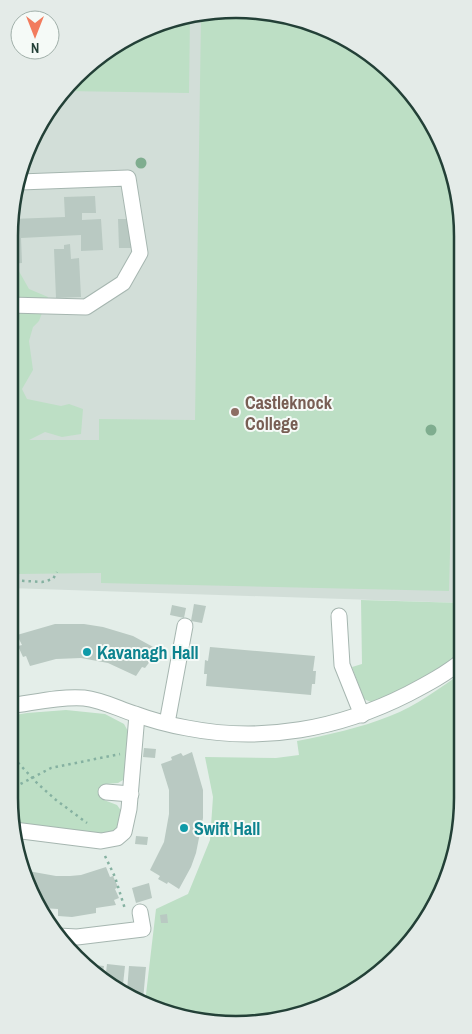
<svg xmlns="http://www.w3.org/2000/svg" width="472" height="1034" font-family="'Archivo Narrow',sans-serif">
  <style>
    .built { fill: #d2ded8 }
    .green { fill: #bddfc5 }
    .building { fill: #b9c9c2 }
    .lines { fill: none; stroke-linecap: round; stroke-linejoin: round }
    .minor-casing { stroke: #a6b6b0; stroke-width: 17 }
    .path { stroke: #85b1a1; stroke-width: 2.5; stroke-dasharray: 2.5 4; stroke-linecap: butt }
    .minor { stroke: #fff; stroke-width: 15 }
    .tree { fill: #7fad8f }
    .education-dot { fill: #8d6e63; stroke: #f5faf7; stroke-width: 2 }
    .culture-dot { fill: #0f9aa8; stroke: #f5faf7; stroke-width: 2 }
    .labels { text-anchor: middle; dominant-baseline: central; stroke-width: 4; stroke-linejoin: round; paint-order: stroke }
    .education-label { font-size: 18px; font-weight: bold; fill: #785e54; stroke: #f5faf7; text-anchor: start }
    .culture-label { font-size: 18px; font-weight: bold; fill: #0d838f; stroke: #f5faf7; text-anchor: start }
    .rim { fill: none; stroke: #234037; stroke-width: 2.5 }
  </style>
  <rect width="100%" height="100%" fill="#e4eee9"/>
  <!-- built -->
  <path class="built" d="M236,9L323,26L374,56L416,97L446,149L461,206L463,603L9,588V236L26,149L75,76L149,26Z"/>
  <!-- green -->
  <g class="green">
    <path d="M236,9L323,26L374,56L416,97L446,149L459,197L449,591L101,583V573L17,574L15,440L9,434V266H16L29,289L48,297L39,321L33,327L29,341L33,370L22,389L27,399L61,406L69,404L83,409L81,434L62,437L45,432L29,440H99V419L195,420L201,16Z"/>
    <path d="M190,18L189,93L64,91L75,76L149,26Z"/>
    <path d="M361,600L463,603V651C437,673 403,687 373,703L364,699L352,667L362,664Z"/>
    <path d="M463,672V798L446,885L407,948L349,995L266,1023L192,1021L145,1003L156,909L188,894L210,840L213,797L205,757L276,758L299,755L297,741C328,735 360,728 390,716C416,706 440,688 463,672Z"/>
    <path d="M66,710L105,714L124,724L129,733L126,773L123,780L118,783L106,784L104,800L117,805L122,812L118,828L108,834L13,824L9,798V716L27,713Z"/>
  </g>
  <!-- building -->
  <g class="building">
    <path d="M95,196L96,213H82V220L101,219L103,250L81,251V235L21,238L22,263L9,264V236L12,219L65,217L64,197Z"/>
    <path d="M118,219H132L133,248H119Z"/>
    <path d="M70,244L71,259L79,258L81,297L56,298L54,249H64V245Z"/>
    <path d="M194,604L206,606L202,623L191,621Z"/>
    <path d="M172,605L186,608L184,618L170,615Z"/>
    <path d="M55,624H84L103,627L133,636L155,648L148,658L151,660L145,668L142,667L136,676L108,663L81,658L56,659L30,666L26,656L23,657L18,646L22,645L17,635Z"/>
    <path d="M210,647L315,656L313,671H316L315,684H312L311,695L206,686L207,674H204L205,660L208,661Z"/>
    <path d="M144,748L156,749L155,758L143,757Z"/>
    <path d="M192,752L203,790V818L196,853L191,867L179,889L168,882L167,884L158,879L160,876L150,870L164,842L169,814V790L161,764L172,760L171,757L181,753L183,756Z"/>
    <path d="M136,836L148,837L147,845L135,844Z"/>
    <path d="M106,867L110,877L113,876L118,887L115,889L119,898L114,900L116,905L96,908V913L72,917L58,916V909L42,908L20,868L28,871L56,876H70L81,875Z"/>
    <path d="M149,883L152,898L136,903L132,888Z"/>
    <path d="M167,914L168,923H161L160,915Z"/>
    <path d="M85,964L104,966L102,978L99,976Z"/>
    <path d="M107,964L125,966L122,994L105,981Z"/>
    <path d="M129,966L146,967L143,1000L131,998L132,992L127,991Z"/>
  </g>
  <g class="lines">
    <!-- minor casing -->
    <g class="minor-casing">
      <g id="minor">
        <path d="M9,305L86,307L123,283L140,253L128,178L20,182"/>
        <path d="M339,616L342,665L362,715"/>
        <path d="M9,706C33,703 59,696 84,698C102,700 119,709 135,714C151,720 170,725 187,728C263,743 339,729 408,694C427,684 446,674 463,660"/>
        <path d="M167,723L185,626"/>
        <path d="M106,792L131,794"/>
        <path d="M14,830L101,841L117,838L124,832L129,809L137,715"/>
        <path d="M58,936L77,937L143,929L140,912"/>
      </g>
    </g>
    <!-- path -->
    <g class="path">
      <path d="M9,503L15,511"/>
      <path d="M9,580L42,582L53,579L57,572"/>
      <path d="M9,753L38,784L56,800L87,823"/>
      <path d="M9,790L51,768L120,754"/>
      <path d="M105,856L115,877L125,909"/>
    </g>
    <!-- minor -->
    <use href="#minor" class="minor"/>
  </g>
  <!-- trees -->
  <g class="tree">
    <circle cx="141" cy="163" r="5.5"/>
    <circle cx="431" cy="430" r="5.5"/>
  </g>
  <!-- markers -->
  <circle class="education-dot" cx="235" cy="412" r="5"/>
  <g class="culture-dot">
    <circle cx="87" cy="652" r="5"/>
    <circle cx="184" cy="828" r="5"/>
  </g>
  <g class="labels">
    <!-- education labels -->
    <g class="education-label">
      <text x="245" y="402">Castleknock<tspan x="245" dy="21">College</tspan></text>
    </g>
    <!-- culture labels -->
    <g class="culture-label">
      <text x="97" y="652">Kavanagh Hall</text>
      <text x="194" y="828">Swift Hall</text>
    </g>
  </g>
  <!-- crop -->
  <path d="M0 0H472V1034H0ZM236 18H236A218 218 0 0 1 454 236V798A218 218 0 0 1 236 1016H236A218 218 0 0 1 18 798V236A218 218 0 0 1 236 18Z" fill="#e4ebe8" fill-rule="evenodd"/>
  <path class="rim" d="M236 18H236A218 218 0 0 1 454 236V798A218 218 0 0 1 236 1016H236A218 218 0 0 1 18 798V236A218 218 0 0 1 236 18Z"/>
  <!-- north arrow -->
  <g transform="translate(35 35) rotate(180)"><circle r="24" fill="#f5faf7" stroke="#a1b0aa"/>
  <path d="M0-4L9 19L0 12L-9 19Z" fill="#f27c5e"/>
  <text y="-8" font-size="14" font-weight="bold" text-anchor="middle" fill="#234037">N</text>
  </g>
</svg>
